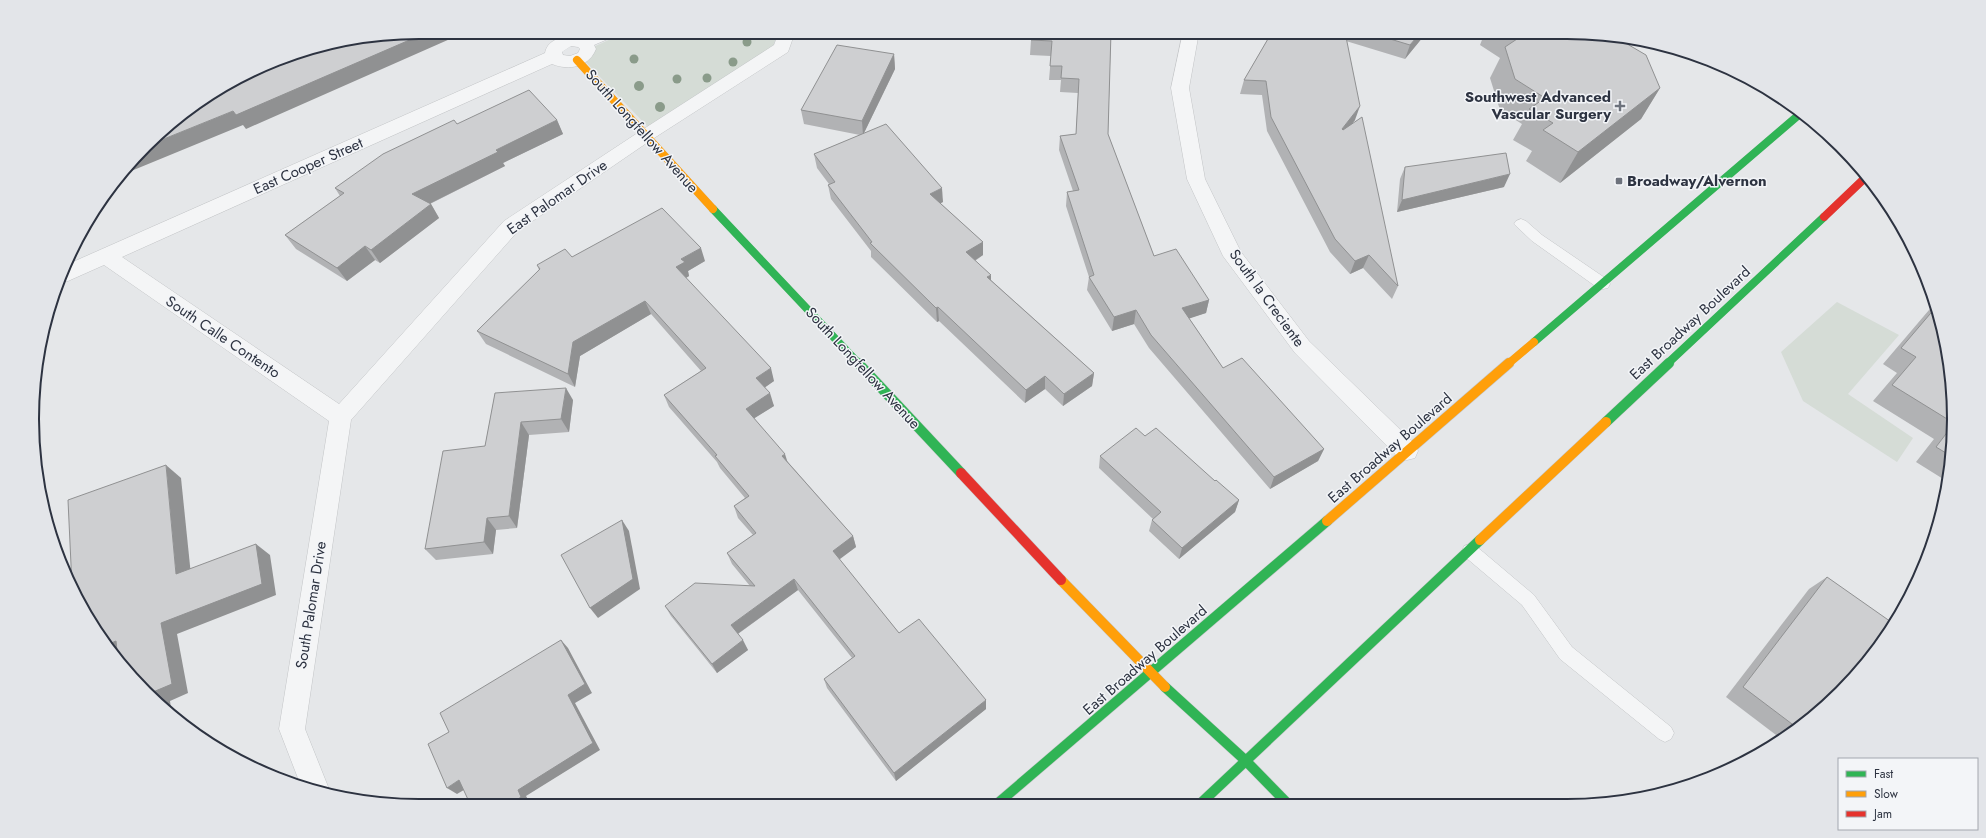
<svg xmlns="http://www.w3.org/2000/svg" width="1986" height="838" font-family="Jost,sans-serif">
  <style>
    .green { fill: #d5dcd6 }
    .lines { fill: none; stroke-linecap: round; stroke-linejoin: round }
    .lane-casing { stroke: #c3c5c7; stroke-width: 1 }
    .street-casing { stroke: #c3c5c7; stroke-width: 1 }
    .fast-far1-casing { stroke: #c3c5c7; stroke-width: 8 }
    .fast-casing { stroke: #c3c5c7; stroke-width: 11 }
    .slow-far1-casing { stroke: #c3c5c7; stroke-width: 8 }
    .slow-casing { stroke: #c3c5c7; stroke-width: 11 }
    .jam-far1-casing { stroke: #c3c5c7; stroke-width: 8 }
    .jam-casing { stroke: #c3c5c7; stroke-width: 11 }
    .lane { fill: #f4f5f6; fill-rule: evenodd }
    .street { fill: #f4f5f6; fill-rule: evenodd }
    .fast-far1 { stroke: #30b455; stroke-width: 8 }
    .fast { stroke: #30b455; stroke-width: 10 }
    .slow-far1 { stroke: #ff9f0a; stroke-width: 8 }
    .slow { stroke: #ff9f0a; stroke-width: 10 }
    .jam-far1 { stroke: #e5322d; stroke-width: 8 }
    .jam { stroke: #e5322d; stroke-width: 10 }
    .tree { fill: #8a9b8a }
    .wall { fill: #b1b2b4 }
    .shaded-wall { fill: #909192 }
    .building { fill: #cecfd1; stroke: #909192 }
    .poi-dot { fill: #6d727c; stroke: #f3f5f8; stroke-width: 1.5 }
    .labels { text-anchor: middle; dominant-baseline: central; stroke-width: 3; stroke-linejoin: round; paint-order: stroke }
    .poi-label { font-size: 15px; font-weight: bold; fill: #2d3341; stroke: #f3f5f8; text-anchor: end }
    .street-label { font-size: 15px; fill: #2d3341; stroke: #f3f5f8 }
    .rim { fill: none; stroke: #2d3341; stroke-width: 2 }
  </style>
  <rect width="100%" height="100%" fill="#e5e7e9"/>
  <!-- green -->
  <g class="green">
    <path d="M626,32H778L773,47L649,128L578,54Z"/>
    <path d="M1837,302L1899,335L1848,394L1913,438L1897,462L1803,401L1781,352Z"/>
  </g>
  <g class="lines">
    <!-- lane casing -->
    <g class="lane-casing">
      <g id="lane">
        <path d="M1521,219L1526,221L1542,235L1608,280L1610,284L1608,288L1603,289L1598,288L1532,241L1514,224L1516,221Z"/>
        <path d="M1470,544L1476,546L1534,595L1572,647L1671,727L1674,733L1671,739L1665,742L1659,739L1560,659L1522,605L1464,556L1462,551L1464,546Z"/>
      </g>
    </g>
    <!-- street casing -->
    <g class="street-casing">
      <g id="street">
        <path d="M595,32H617L615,36L594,45L596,49C589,67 569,71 552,64L122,257L339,404L504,221L639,132L774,45L779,32H795L788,52L651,140L518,231L351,420L305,729L329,789L328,791L301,786L279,729L329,421L104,265L68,281L58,283L66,265L545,53C548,36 569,36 583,37C586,37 591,34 595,32ZM571,46L578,47L580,49L578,53L570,56L563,55L562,52Z"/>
        <path d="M1183,32H1199L1189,88L1205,179L1241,252L1309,341L1415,444L1418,451L1415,458L1407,460L1399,458L1295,353L1223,256L1187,179L1171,88Z"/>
      </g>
    </g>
    <!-- fast-far1 casing -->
    <g class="fast-far1-casing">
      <g id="fast-far1">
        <path d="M713,209L859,364"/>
        <path d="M1534,342L1801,113"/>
        <path d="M1667,364L1824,217"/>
      </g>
    </g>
    <!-- fast casing -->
    <g class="fast-casing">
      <g id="fast">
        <path d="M858,363L961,473"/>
        <path d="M1606,422L1669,363"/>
        <path d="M1165,687L1246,761L1288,804"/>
        <path d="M997,804L1327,521"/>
        <path d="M1200,804L1480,540"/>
      </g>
    </g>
    <!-- slow-far1 casing -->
    <g class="slow-far1-casing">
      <g id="slow-far1">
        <path d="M577,60L713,209"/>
        <path d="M1508,364L1534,342"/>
      </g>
    </g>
    <!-- slow casing -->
    <g class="slow-casing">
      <g id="slow">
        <path d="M1327,521L1509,363"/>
        <path d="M1480,540L1606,422"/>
        <path d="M1061,580L1165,687"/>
      </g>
    </g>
    <!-- jam-far1 casing -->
    <g class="jam-far1-casing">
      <path id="jam-far1" d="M1824,217L1867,176"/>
    </g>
    <!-- jam casing -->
    <g class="jam-casing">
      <path id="jam" d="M961,473L1061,580"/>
    </g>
    <!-- lane -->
    <use href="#lane" class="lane"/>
    <!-- street -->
    <use href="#street" class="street"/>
    <!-- fast-far1 -->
    <use href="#fast-far1" class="fast-far1"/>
    <!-- fast -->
    <use href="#fast" class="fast"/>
    <!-- slow-far1 -->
    <use href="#slow-far1" class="slow-far1"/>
    <!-- slow -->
    <use href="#slow" class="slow"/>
    <!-- jam-far1 -->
    <use href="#jam-far1" class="jam-far1"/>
    <!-- jam -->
    <use href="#jam" class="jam"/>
  </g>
  <!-- trees -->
  <g class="tree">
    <circle cx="747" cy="42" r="4.5"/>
    <circle cx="634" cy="59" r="4.5"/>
    <circle cx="733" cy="62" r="4.5"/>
    <circle cx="707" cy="78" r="4.5"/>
    <circle cx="677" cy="79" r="4.5"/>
    <circle cx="639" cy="86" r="5"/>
    <circle cx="660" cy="107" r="5"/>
  </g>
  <!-- wall -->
  <g class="wall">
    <path d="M1111,32L1108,134L1154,256L1209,300L1206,313L1189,318L1223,368L1324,449L1318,461L1270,489L1149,348L1134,324L1112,331L1087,290L1089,277L1066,206L1067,192L1073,191L1059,150L1060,136L1076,134L1078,93L1060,92L1061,80H1049L1051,56L1030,55L1031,40Z"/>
    <path d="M1272,32H1427L1405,59L1346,41L1355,120L1352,124L1398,286L1392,299L1363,268L1350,274L1330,252L1267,131L1262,95L1240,94L1244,80Z"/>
    <path d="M1485,32H1567L1660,88L1641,119L1560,183L1526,161L1532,151L1513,140L1522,124L1500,110L1490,78L1500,58L1480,45Z"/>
    <path d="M894,54L895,69L864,133L943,202L940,203L983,242V255L975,261L991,280L1094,373L1092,386L1063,406L1045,389L1025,403L939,321L937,322L871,257V251L831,199L828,185L829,184L817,168L814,154L860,135L804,124L801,110Z"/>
    <path d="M557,120L563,134L503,163L505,166L430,204H431L439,218L380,263L375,260L347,281L296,249L285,235L340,196L335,188L457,124Z"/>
    <path d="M1405,167L1504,187L1397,212L1400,179Z"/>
    <path d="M572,257L705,261L688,271L689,276L686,278L774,381L765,387L774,406L754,418L788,462L853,536L856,547L839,559L899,633L986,709L896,781L827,688L824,679L852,658L798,590L738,634L748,650L717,673L671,616L665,606L750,586L732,564L727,553L753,535L738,518L734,506L745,498L720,468L717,462L669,407L664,395L701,371L651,314L580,356L575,387L486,344L477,331L539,270L537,265Z"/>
    <path d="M1935,304L1941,319L1953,393L1951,469L1948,482L1916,462L1934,439L1873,401L1897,373L1883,364L1929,310Z"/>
    <path d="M495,393L573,400L569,432L529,435L517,528L496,530L493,554L436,560L425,549L485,446Z"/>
    <path d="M1145,436L1215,481L1239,500L1235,512L1179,559L1149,531L1152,520L1153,519L1099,468L1100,456Z"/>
    <path d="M1827,577L1822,710L1780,738L1726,697L1809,589Z"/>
  </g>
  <!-- shaded-wall -->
  <g class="shaded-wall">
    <path d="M428,32H447L450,39L246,129L243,125L119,176L128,164L144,147Z"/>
    <path d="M1421,32H1427L1405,59L1410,45Z"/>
    <path d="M894,54L895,69L863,135L862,121Z"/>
    <path d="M1660,88L1641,119L1560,183L1578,152Z"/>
    <path d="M1360,106L1355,120L1337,142L1342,129Z"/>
    <path d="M557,120L563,134L503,163L505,166L421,208L412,194L496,150Z"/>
    <path d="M1510,174L1504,187L1397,212L1402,200Z"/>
    <path d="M942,188L943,202L931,208L930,194Z"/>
    <path d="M431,204L439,218L380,263L371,250Z"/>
    <path d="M983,242V255L966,266V252Z"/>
    <path d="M365,246L375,260L347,281L337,268Z"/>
    <path d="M701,248L705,261L688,271L689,276L681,281L676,267L681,259Z"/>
    <path d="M1369,255L1363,268L1350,274L1355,261Z"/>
    <path d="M991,275V289L987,277Z"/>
    <path d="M1209,300L1206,313L1179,322L1182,308Z"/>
    <path d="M645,301L651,314L580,356L575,387L568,374L573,342Z"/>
    <path d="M938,307L939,321L937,322L936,308Z"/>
    <path d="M1136,310L1134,324L1112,331L1114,317Z"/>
    <path d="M771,368L774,381L760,391L756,378Z"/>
    <path d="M1094,373L1092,386L1063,406L1064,394Z"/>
    <path d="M1045,376V389L1025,403L1026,390Z"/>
    <path d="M566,388L573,400L569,432L561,419Z"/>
    <path d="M770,393L774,406L750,421L746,409Z"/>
    <path d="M521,422L529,435L517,528L509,516Z"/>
    <path d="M1324,449L1318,461L1270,489L1274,477Z"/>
    <path d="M785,454L789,467L782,456Z"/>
    <path d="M166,465L181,478L192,585L176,574Z"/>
    <path d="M1239,500L1235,512L1179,559L1182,548Z"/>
    <path d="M487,518L496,530L493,554L484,542Z"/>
    <path d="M622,520L629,531L640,589L598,618L590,608Z"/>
    <path d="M853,536L856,547L836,562L833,551Z"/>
    <path d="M256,544L270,555L276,595L177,634L188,693L170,701L172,715L154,698L153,692L161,623Z"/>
    <path d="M794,579L798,590L736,635L731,625Z"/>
    <path d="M561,640L568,648L592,693L575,703L600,750L526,796L530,803L526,806H516L514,802L518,790Z"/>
    <path d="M743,640L748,650L717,673L712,664Z"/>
    <path d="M116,641L133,651L116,658L106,645Z"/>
    <path d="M986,700V709L896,781L894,773Z"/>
    <path d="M459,780L469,787L457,794L447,788Z"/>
  </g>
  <!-- building -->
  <g class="building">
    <path d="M419,32H428L236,115L233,111L144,147L164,128L226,84L294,53Z"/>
    <path d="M1032,32H1111L1108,134L1154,256L1176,249L1209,300L1182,308L1223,368L1242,358L1324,449L1274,477L1151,335L1136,310L1114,317L1089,277L1094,275L1067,192L1079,190L1060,136L1076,134L1079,79L1061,78L1062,66H1050L1052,41L1031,40Z"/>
    <path d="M1272,32H1345L1360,106L1342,129L1343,130L1362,117L1398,286L1369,255L1355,261L1335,239L1271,117L1266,81L1244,80Z"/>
    <path d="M1367,32H1421L1410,45Z"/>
    <path d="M1524,32H1567L1622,41L1646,55L1660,88L1578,152L1543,130L1553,123L1529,109L1545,98L1515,79L1505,47L1526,33Z"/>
    <path d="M837,45L894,54L862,121L801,110Z"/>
    <path d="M529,90L557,120L496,150L498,152L412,194L431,204L371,250L365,246L337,268L285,235L344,193L335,188L383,154L454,120L457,124Z"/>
    <path d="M886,124L942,188L930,194L983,242L966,252L991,275L987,277L1094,373L1064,394L1045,376L1026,390L938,307L936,308L870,243L872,242L828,185L835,182L814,154Z"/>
    <path d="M1506,153L1510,174L1402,200L1405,167Z"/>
    <path d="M662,208L701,248L681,259L685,262L676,267L771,368L756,378L770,393L746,409L785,454L782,456L853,536L833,551L899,633L919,619L986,700L894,773L824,679L855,656L794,579L731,625L743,640L712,664L665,606L695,583L755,586L727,553L756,533L734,506L749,496L715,456L717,455L664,395L706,368L645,301L573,342L568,374L477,331L540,269L537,265L565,249L572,257Z"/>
    <path d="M1936,307L1941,319L1953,393L1952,422L1892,385L1916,357L1901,348Z"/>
    <path d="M566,388L561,419L521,422L509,516L487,518L484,542L425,549L443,451L485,446L495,393Z"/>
    <path d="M1952,426L1951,456L1936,447Z"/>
    <path d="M1136,428L1145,436L1156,428L1215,481L1216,480L1239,500L1182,548L1152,520L1161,512L1100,456Z"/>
    <path d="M166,465L176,574L256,544L262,584L161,623L172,684L153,692L154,698L128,674L118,661L116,641L106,645L97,634L72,586L68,500Z"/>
    <path d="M622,520L633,579L590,608L561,555Z"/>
    <path d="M1827,577L1894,624L1889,634L1822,710L1796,727L1743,687Z"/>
    <path d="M561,640L585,684L568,695L593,743L518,790L521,797L514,802L516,806H471L459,780L447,788L428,744L449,732L440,713Z"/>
  </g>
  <!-- markers -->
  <g class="poi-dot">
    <path d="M1618 100h4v4h4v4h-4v4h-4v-4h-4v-4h4z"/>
    <rect x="1615" y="177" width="8" height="8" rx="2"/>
  </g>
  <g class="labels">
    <!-- poi labels -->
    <g class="poi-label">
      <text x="1611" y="97">Southwest Advanced<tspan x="1611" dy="17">Vascular Surgery</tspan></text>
      <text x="1627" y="181" text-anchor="start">Broadway/Alvernon</text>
    </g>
    <!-- street labels -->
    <g class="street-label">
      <text transform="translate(642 131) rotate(48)">South Longfellow Avenue</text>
      <text transform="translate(308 166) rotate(-24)">East Cooper Street</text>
      <text transform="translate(557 197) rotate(-35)">East Palomar Drive</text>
      <text transform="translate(1267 298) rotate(54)">South la Creciente</text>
      <text transform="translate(1690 323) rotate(-43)">East Broadway Boulevard</text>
      <text transform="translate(223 337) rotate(34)">South Calle Contento</text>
      <text transform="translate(863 368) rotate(47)">South Longfellow Avenue</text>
      <text transform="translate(1390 448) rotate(-41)">East Broadway Boulevard</text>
      <text transform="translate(311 605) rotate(-81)">South Palomar Drive</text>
      <text transform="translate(1145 660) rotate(-41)">East Broadway Boulevard</text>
    </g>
  </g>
  <!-- crop -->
  <path d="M0 0H1986V838H0ZM419 39H1567A380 380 0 0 1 1947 419V419A380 380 0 0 1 1567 799H419A380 380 0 0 1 39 419V419A380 380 0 0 1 419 39Z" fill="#e3e5e9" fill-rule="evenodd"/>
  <path class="rim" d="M419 39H1567A380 380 0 0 1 1947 419V419A380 380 0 0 1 1567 799H419A380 380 0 0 1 39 419V419A380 380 0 0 1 419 39Z"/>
  <!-- legend -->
  <rect x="1838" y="758" width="140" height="72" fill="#f3f5f8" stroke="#a4a7af"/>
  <rect x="1846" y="771" width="20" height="6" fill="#30b455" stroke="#a4a7af"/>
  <text x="1874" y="778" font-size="12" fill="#2d3341">Fast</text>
  <rect x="1846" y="791" width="20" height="6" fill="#ff9f0a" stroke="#a4a7af"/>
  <text x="1874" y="798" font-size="12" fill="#2d3341">Slow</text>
  <rect x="1846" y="811" width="20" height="6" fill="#e5322d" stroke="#a4a7af"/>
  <text x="1874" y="818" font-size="12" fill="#2d3341">Jam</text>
</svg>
